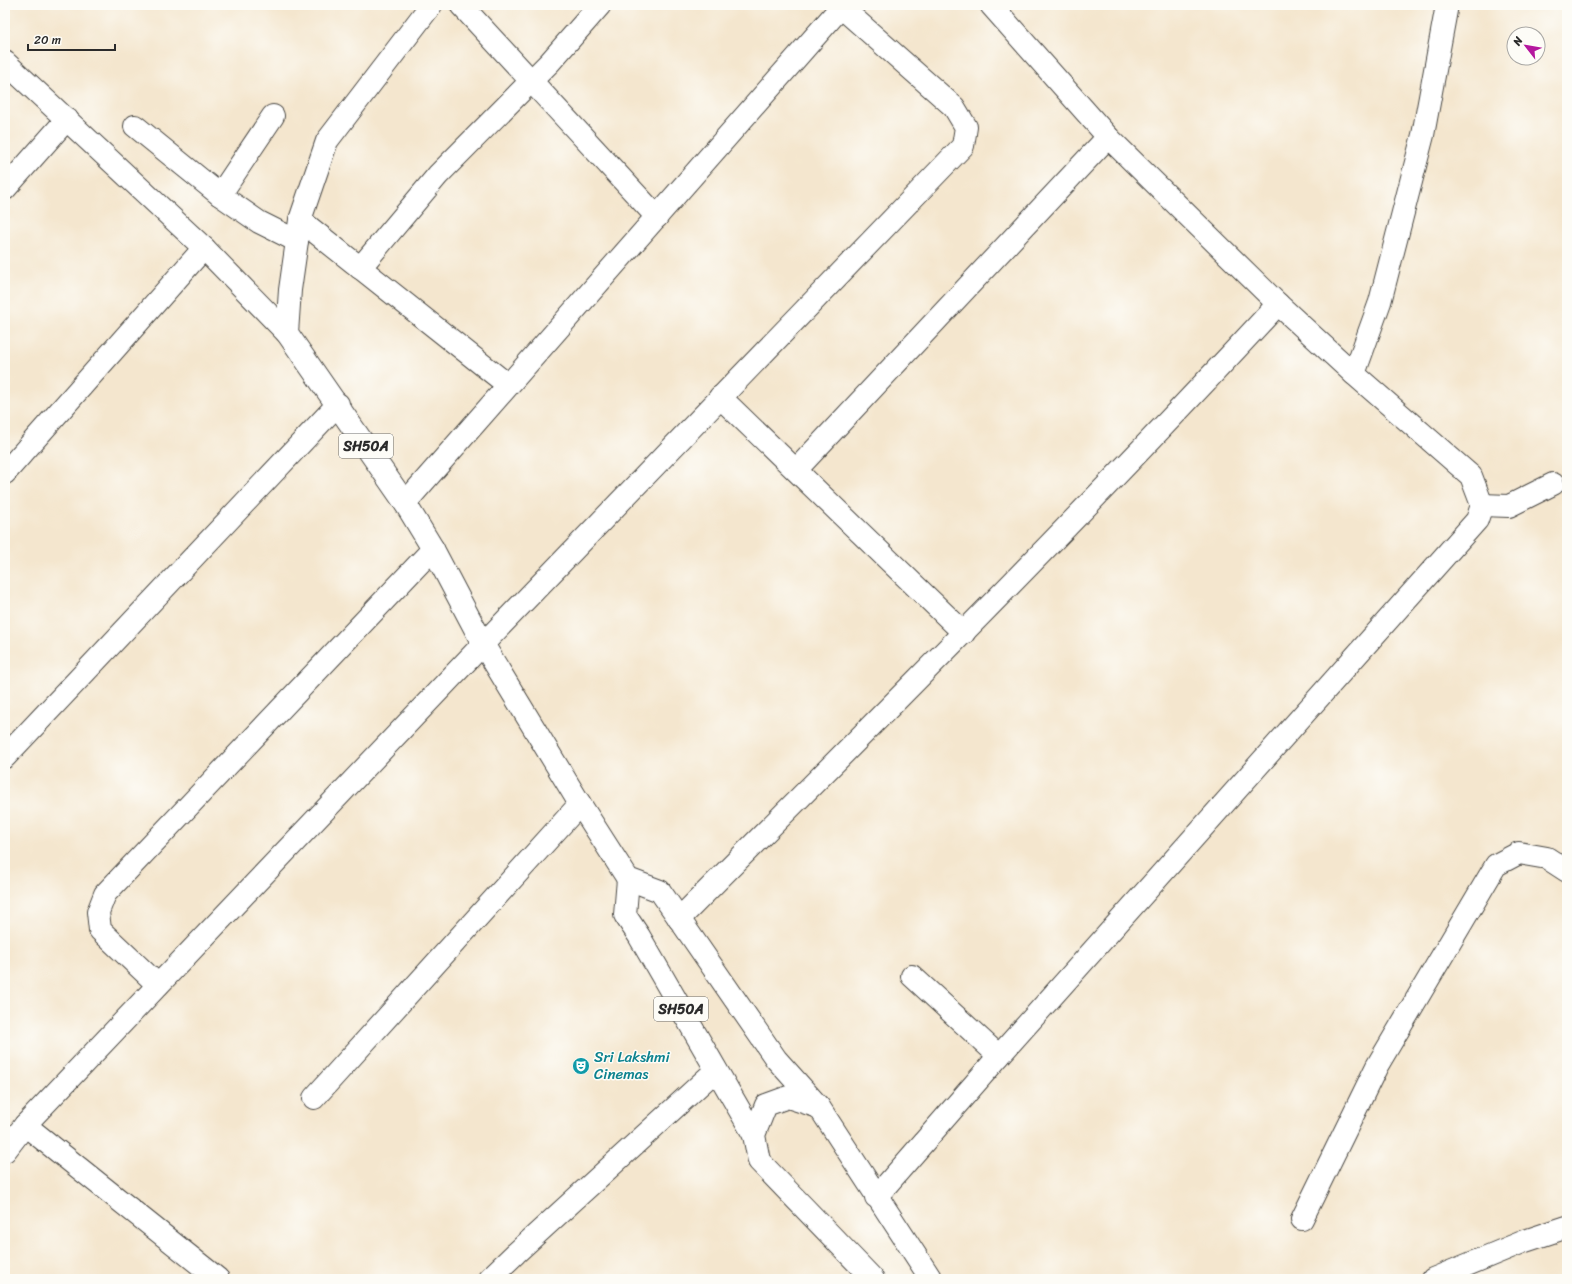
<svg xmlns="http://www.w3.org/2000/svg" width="1572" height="1284" font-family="Sriracha,sans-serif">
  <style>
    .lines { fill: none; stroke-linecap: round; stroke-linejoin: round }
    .minor-casing { stroke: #494743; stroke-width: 24 }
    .major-casing { stroke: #494743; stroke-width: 24 }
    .minor { stroke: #fff; stroke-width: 22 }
    .major { stroke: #fff; stroke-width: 22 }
    .labels { text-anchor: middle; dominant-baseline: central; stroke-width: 3; stroke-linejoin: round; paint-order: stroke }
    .shield { fill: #fdfcf7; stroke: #6a6a68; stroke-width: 1 }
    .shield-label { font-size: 14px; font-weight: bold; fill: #2b2b2b }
    .culture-label { font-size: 15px; fill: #0d838f; stroke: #fdfcf7; text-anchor: start }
  </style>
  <rect width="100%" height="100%" fill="#fdfcf7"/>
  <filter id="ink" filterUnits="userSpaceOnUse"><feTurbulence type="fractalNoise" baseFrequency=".025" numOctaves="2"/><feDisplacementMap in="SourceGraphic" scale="8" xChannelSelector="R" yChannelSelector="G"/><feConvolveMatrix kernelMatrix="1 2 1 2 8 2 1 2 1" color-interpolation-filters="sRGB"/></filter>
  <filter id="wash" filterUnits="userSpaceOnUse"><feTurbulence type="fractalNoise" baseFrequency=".012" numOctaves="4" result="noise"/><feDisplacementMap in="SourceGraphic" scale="16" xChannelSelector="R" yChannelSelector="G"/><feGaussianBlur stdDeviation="0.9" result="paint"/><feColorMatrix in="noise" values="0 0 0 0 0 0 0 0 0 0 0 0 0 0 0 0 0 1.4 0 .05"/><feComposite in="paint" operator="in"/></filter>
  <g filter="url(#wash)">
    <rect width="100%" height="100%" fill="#f4e6ce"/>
  </g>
  <g filter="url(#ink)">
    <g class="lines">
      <!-- minor casing -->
      <g class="minor-casing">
        <g id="minor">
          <path d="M461,5L657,217"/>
          <path d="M991,5L1108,137L1278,304"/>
          <path d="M5,62L204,248"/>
          <path d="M135,126L220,195L273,116"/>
          <path d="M5,189L67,119"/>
          <path d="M220,195L259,222L297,241"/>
          <path d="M300,220L508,385"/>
          <path d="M360,268L438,175L550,62L600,5"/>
          <path d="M720,397L964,633"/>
          <path d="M796,470L1108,137"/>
          <path d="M5,473L204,248L287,333"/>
          <path d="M405,503L841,7L840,5"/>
          <path d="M1482,505L1509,506L1553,484"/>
          <path d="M5,757L338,404"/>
          <path d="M679,919C881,716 1084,514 1278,304L1354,374L1380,302L1423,135L1447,5"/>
          <path d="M912,976L999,1056"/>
          <path d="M158,985L100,930L98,912L105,894L433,549"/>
          <path d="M314,1098L580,804"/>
          <path d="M25,1125L218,1279"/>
          <path d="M5,1151L25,1125L483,644L963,146L966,127L954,107L841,7"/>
          <path d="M876,1197L999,1056L1477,520L1482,505L1471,476L1354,374"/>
          <path d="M1302,1219L1377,1066L1496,865L1519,853L1547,858L1567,871"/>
          <path d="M489,1279L516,1253L716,1070"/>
          <path d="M1433,1279L1525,1241L1567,1227"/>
        </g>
      </g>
      <!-- major casing -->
      <g class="major-casing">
        <g id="major">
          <path d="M431,5L327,141L300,220L290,290L287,333L405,503L433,549L483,644L580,804L628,879L660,891L776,1059L819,1107"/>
          <path d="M628,879L625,915L639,936L754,1135"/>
          <path d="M873,1279L759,1161L754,1135L766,1105L788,1097L819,1107L931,1279"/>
        </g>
      </g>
      <!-- minor -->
      <use href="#minor" class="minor"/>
      <!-- major -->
      <use href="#major" class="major"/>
    </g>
  </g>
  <!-- icons -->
  <defs>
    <g id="theatre-disc" transform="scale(0.9)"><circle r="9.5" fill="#0f9aa8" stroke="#fdfcf7"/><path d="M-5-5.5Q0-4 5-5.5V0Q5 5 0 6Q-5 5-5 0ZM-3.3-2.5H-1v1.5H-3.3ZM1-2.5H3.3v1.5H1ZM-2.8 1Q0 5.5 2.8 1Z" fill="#fff"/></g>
  </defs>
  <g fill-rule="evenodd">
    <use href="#theatre-disc" x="581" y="1066"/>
  </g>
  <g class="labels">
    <!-- shield labels -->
    <g class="shield">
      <rect x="339" y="434" width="54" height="24" rx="3"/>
      <rect x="654" y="997" width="54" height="24" rx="3"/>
    </g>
    <g class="shield-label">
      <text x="366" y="446">SH50A</text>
      <text x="681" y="1009">SH50A</text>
    </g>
    <!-- culture labels -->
    <g class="culture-label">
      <text x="594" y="1057">Sri Lakshmi<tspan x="594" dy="17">Cinemas</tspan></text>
    </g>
  </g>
  <!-- margin -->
  <rect width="1572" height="1284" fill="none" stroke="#fdfcf7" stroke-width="20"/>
  <!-- north arrow -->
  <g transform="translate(1526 46) rotate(301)"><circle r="19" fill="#fdfcf7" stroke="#a9a8a5"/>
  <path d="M0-3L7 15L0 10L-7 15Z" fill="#b5179e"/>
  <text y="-6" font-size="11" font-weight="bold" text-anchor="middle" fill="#2b2b2b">N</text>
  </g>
  <!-- scale -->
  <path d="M28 44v6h87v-6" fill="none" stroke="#2b2b2b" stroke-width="2"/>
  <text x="34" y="44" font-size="12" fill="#2b2b2b" stroke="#fdfcf7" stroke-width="3" paint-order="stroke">20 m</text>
</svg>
